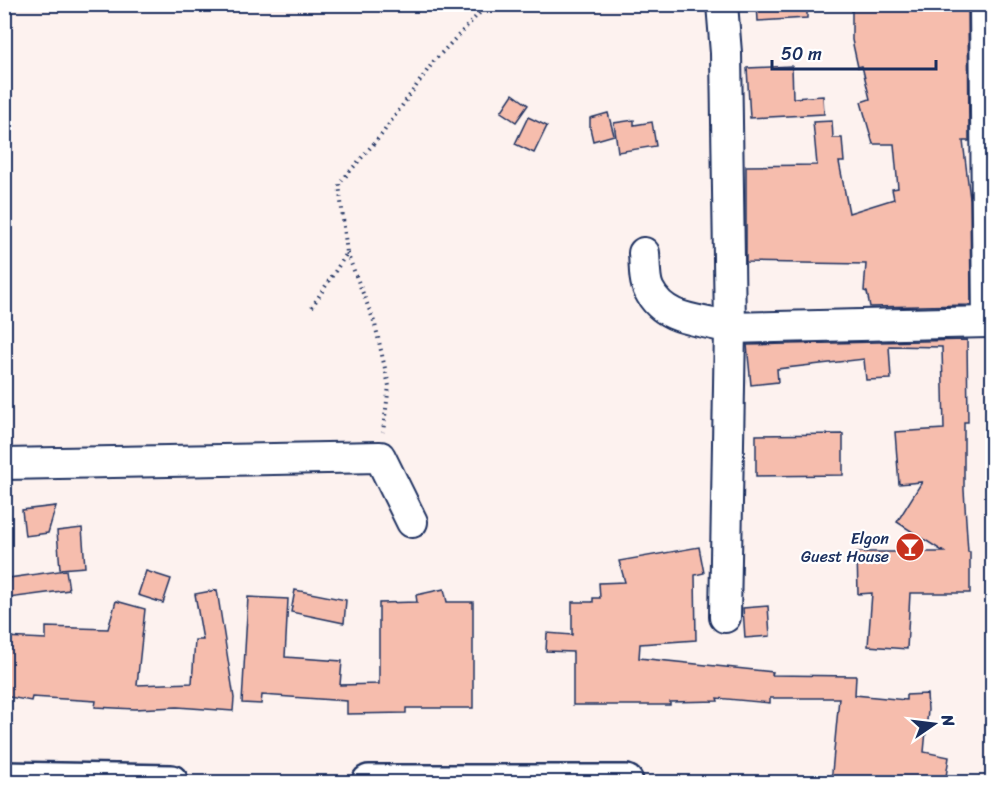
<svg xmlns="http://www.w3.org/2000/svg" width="997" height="787" font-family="Sriracha,sans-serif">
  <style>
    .building { fill: #f6bdad; stroke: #1b2f5e; stroke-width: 1.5 }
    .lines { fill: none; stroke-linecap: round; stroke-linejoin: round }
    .minor-casing { stroke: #1b2f5e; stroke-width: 34 }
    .major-casing { stroke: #1b2f5e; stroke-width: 38 }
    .path { stroke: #1b2f5e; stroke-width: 4; stroke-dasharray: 1.5 4.5; stroke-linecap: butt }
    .minor { stroke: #fff; stroke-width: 30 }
    .major { stroke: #fff; stroke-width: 33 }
    .labels { text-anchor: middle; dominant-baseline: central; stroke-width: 4.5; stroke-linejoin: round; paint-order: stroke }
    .poi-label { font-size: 16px; fill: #1b2f5e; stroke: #fff; text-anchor: end }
  </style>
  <rect width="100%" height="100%" fill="#fdf2ef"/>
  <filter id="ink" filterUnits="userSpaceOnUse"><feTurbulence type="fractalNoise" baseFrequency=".0167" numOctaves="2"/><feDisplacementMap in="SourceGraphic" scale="12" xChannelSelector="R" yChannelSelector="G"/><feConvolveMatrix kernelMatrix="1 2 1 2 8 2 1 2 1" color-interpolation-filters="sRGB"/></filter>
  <g filter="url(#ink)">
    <!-- building -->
    <g class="building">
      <path d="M757,4H807V18L758,21Z"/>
      <path d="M852,4H968L969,141H963L970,199L971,305L870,307L867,292L864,291L866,264L746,262V166L817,165L813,122L832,121L833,138H842L844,162H839L849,213L894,199L892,189L898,188L894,144H873L861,102L870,99L862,66L858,67L852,40Z"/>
      <path d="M792,66L793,98L823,96L824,114L750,118L747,68Z"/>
      <path d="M513,94L528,105L516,122L501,112Z"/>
      <path d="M608,113L614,135L593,141L590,128V118Z"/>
      <path d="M528,117L547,126L534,153L515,144Z"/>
      <path d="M634,120V125L652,122L656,146L618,152L614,123Z"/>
      <path d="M967,340L968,422H964V490L968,552H970V593H910L907,649L868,646L872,593L858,594L857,552H944L897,522L922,482L899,484L895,432L944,429L942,347L889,346L891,379L866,380L864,359L777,369L778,382L751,385L747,345Z"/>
      <path d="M843,434V475L756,476V435Z"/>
      <path d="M56,506L48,533L25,536L22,510Z"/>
      <path d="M82,528L85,567L60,569L57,531Z"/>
      <path d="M699,547L704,573L695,575L696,640L640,644L639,658L773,672L772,675L856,676L855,695L906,700V695L927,694L928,710L924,752L949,757L945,783H831L839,698H770V703L717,698L718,701L670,702V705H573V652L546,651L547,633L572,635V602H593V598H600L599,583L625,582L619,561Z"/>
      <path d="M66,570L69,590L9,598V578Z"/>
      <path d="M146,571L171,579L163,603L138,595Z"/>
      <path d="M444,589L447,602H473V708H406V713L347,714V701L262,695L261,704L242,703L248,597L288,599L285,657L342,661L340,685L379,684V603L417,602L416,595Z"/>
      <path d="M217,590L234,698L233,711L177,707L135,709L95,707L96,701L32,697L31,701L4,696V637L46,639V627L108,629L116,601L145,609L137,685L192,683L195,640H203L195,594Z"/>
      <path d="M295,590L346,600L344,623L291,612Z"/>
      <path d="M768,606L770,636L745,638L743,608Z"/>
    </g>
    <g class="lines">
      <!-- minor casing -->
      <g class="minor-casing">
        <g id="minor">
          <path d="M722,4L726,53L730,328L725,617"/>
          <path d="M985,4L988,322H992"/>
          <path d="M644,253C645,264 644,281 649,290C665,322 701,319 730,328L988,322"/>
          <path d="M4,464L380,457L412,522"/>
        </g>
      </g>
      <!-- major casing -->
      <g class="major-casing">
        <g id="major">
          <path d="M4,779L171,782"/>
          <path d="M369,782H626"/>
        </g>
      </g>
      <!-- path -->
      <g class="path">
        <path d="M347,253L375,324L389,386L383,432"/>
        <path d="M312,307L347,253L339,184L382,134L434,61L488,4"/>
      </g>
      <!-- minor -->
      <use href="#minor" class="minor"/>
      <!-- major -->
      <use href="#major" class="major"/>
    </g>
  </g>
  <!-- icons -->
  <defs>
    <g id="bar-disc" transform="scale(1.5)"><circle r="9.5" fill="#c8321e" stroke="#fff"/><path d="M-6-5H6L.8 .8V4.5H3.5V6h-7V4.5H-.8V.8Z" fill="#fff"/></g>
  </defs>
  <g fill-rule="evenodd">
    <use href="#bar-disc" x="910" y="547"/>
  </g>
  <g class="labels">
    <!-- poi labels -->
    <g class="poi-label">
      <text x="889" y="538">Elgon<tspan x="889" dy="18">Guest House</tspan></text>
    </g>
  </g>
  <!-- margin -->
  <rect width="997" height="787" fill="none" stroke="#fff" stroke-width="24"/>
  <rect x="12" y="12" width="973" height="763" fill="none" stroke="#1b2f5e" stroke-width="2" filter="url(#ink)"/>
  <!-- north arrow -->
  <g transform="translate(934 724) rotate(76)" stroke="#ffffff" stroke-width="4.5" paint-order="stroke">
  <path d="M0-4.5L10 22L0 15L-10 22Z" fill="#1b2f5e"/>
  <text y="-9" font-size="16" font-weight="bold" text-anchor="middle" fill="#1b2f5e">N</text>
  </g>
  <!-- scale -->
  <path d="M772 60v9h164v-9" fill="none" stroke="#1b2f5e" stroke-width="3"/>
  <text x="781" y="60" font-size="18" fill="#1b2f5e" stroke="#ffffff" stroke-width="4.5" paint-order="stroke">50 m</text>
</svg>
